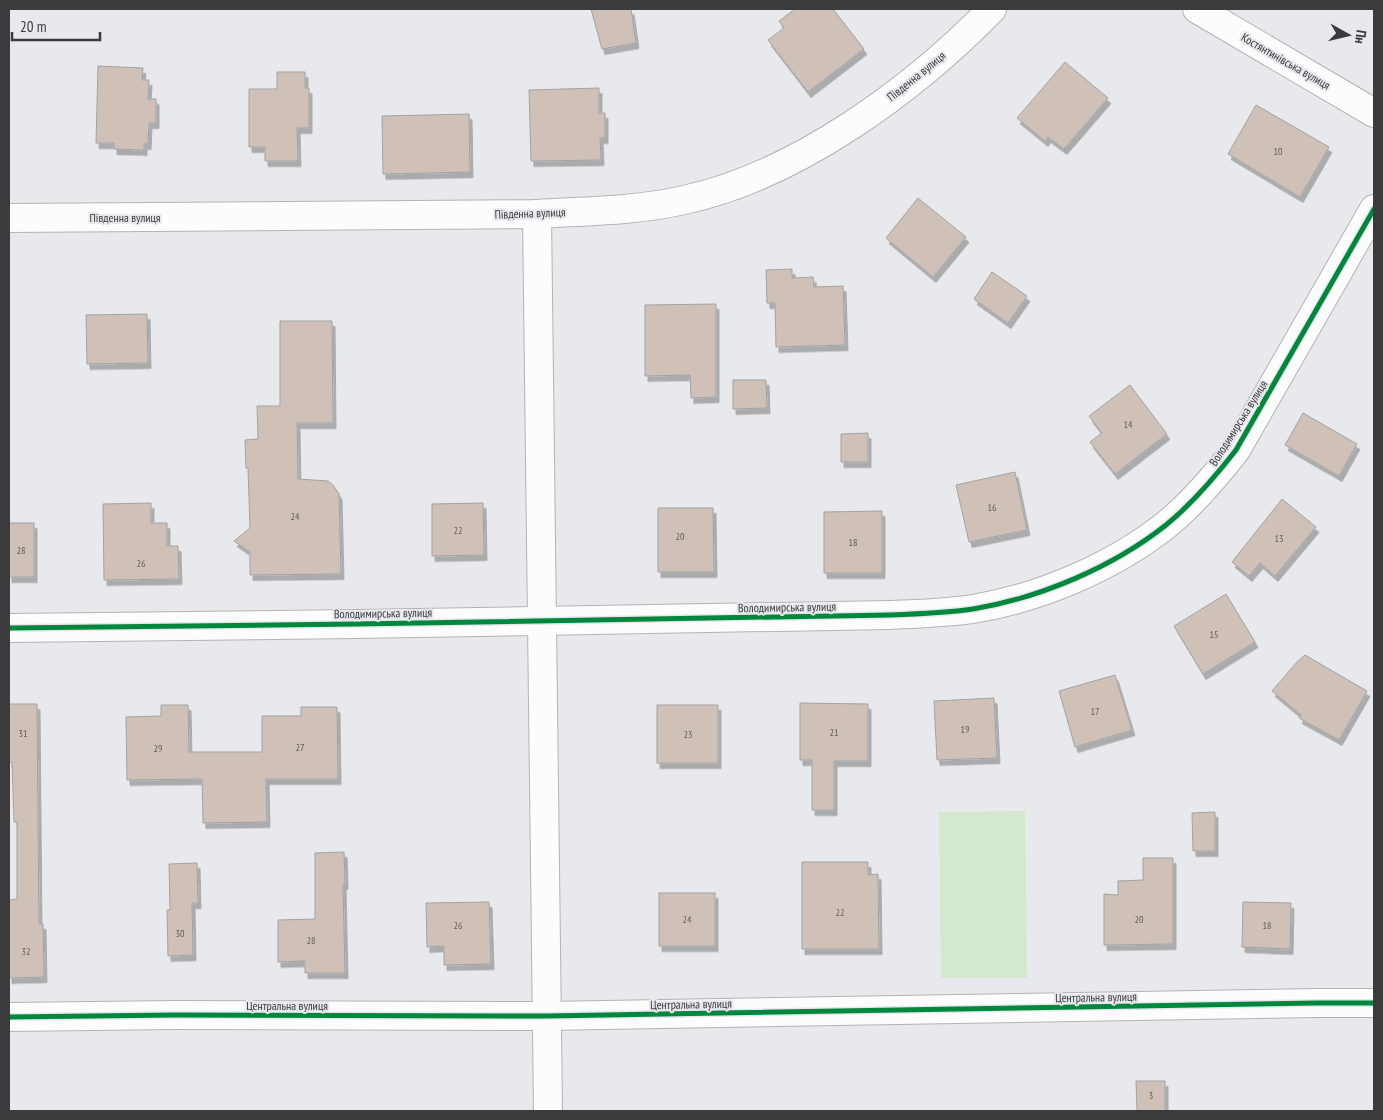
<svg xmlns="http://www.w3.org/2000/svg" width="1383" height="1120" font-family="'PT Sans Narrow',sans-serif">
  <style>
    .pitch { fill: #d4e8ce }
    .building { fill: #cfc1b8; stroke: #a2a2a3; filter: url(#shadow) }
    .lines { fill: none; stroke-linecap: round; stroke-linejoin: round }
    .minor-casing { stroke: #b2b3b4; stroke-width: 30 }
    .minor { stroke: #fcfcfc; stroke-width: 28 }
    .cycleway-casing { stroke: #e7e8ed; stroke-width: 8 }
    .cycleway { stroke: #00873e; stroke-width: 5 }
    .labels { text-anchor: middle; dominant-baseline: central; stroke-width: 4; stroke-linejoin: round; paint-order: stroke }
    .number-label { font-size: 10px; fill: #605c5c }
    .street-label { font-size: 12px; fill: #3b3b3d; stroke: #e7e8ed }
  </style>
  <defs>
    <filter id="shadow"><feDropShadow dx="3" dy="5.5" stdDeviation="0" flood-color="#0004"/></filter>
  </defs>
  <rect width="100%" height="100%" fill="#e8e9ec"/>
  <!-- pitch -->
  <path class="pitch" d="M1025,811L1027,978H941L939,812Z"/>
  <!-- building -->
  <g class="building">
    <path d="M591,9H631L636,43L602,49Z"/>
    <path d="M795,9H833L864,49L808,92L768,40L784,28L779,21Z"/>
    <path d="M1065,62L1108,98L1064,149L1048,137L1045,141L1017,118Z"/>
    <path d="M98,66L143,68L142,80H149L148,99H156V123H149L148,144H144V150L114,149V143H96Z"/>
    <path d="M277,72H305V88H309V128H297L298,161H265V147H249V89H277Z"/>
    <path d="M599,88V113H605V138H600L601,160L531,161L529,90Z"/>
    <path d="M1256,105L1329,147L1300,197L1228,154Z"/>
    <path d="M469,114L470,172L383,174L382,116Z"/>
    <path d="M918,198L966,237L933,277L886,238Z"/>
    <path d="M792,269V278L813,277L814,287L843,286L845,345L776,347L775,303H767L766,270Z"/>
    <path d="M992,272L1027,296L1008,323L974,299Z"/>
    <path d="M716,304V397L691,398L690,375L645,376V305Z"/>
    <path d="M147,314L148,363L87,364L86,315Z"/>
    <path d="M280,321H332L333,423H297L298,479L328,481L333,485L339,494L341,574L250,575V552L234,541L250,528L248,468H246L245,440L258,439L257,406H280Z"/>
    <path d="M733,380H766L767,408L733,409Z"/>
    <path d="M1130,385L1167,434L1115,474L1090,442L1102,433L1089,416Z"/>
    <path d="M1303,413L1357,444L1339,476L1285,445Z"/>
    <path d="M868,433V462H841V434Z"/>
    <path d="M1015,472L1027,530L969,542L956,485Z"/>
    <path d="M1282,499L1316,527L1275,576L1260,563L1249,576L1232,562Z"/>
    <path d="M151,503V523H167V546H178L179,579L104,580L103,504Z"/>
    <path d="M483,503L484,555L432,556V504Z"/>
    <path d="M658,508H713L714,572H658Z"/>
    <path d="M882,511V573H824V512Z"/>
    <rect x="9" y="523" width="25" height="54"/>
    <path d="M1226,594L1255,642L1203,674L1174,626Z"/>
    <path d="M1305,655L1367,691L1339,740L1299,718L1301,715L1272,691L1297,662Z"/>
    <path d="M1115,675L1132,730L1075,747L1059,691Z"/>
    <path d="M994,698L997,758L937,760L934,701Z"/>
    <path d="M800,703L868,704V761H834V810H812V760H800Z"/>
    <path d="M9,704H37L39,924H43L44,977L9,978V900L17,899V822H14L12,762H9Z"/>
    <path d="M161,705H188L189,752H262V716H301V707H337L338,779H266L267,822L203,823L202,779L127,780L126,717L161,716Z"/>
    <rect x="657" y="705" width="61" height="58"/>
    <path d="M1215,812V851H1193L1192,813Z"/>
    <path d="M344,852L345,884H343L345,973H305V961L278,962V920L315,919V853Z"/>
    <path d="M1143,858H1173V944L1104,945V894L1118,895V881L1143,880Z"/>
    <path d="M802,862H868V875L878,874L879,949H802Z"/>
    <path d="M197,863L198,903H192L193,955L168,956L167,910H170L169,864Z"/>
    <rect x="659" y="893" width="56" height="53"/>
    <path d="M489,902L491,964L444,965V946L427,947L426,903Z"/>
    <path d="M1243,902L1291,903L1290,949L1242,947Z"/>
    <path d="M1136,1081H1165V1111H1137Z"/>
  </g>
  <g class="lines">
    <!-- minor casing -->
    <g class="minor-casing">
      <g id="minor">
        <path d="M1197,9L1374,113"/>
        <path d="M537,214L548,1111"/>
        <path d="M9,218L537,214C586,211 636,211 684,200C796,176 913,90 992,9"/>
        <path d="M9,628L355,624L890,615C918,614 945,613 973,609C1040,598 1113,567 1166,525C1193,503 1215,477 1236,450L1374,209"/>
        <path d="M9,1017L175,1015L546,1016L1316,1003H1374"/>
      </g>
    </g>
    <!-- minor -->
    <use href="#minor" class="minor"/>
    <!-- cycleway casing -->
    <g class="cycleway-casing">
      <g id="cycleway">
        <path d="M9,628L355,624L890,615C918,614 945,613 973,609C1040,598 1113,567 1166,525C1193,503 1215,477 1236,450L1374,209"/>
        <path d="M9,1017L175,1015L546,1016L1316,1003H1374"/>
      </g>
    </g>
    <!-- cycleway -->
    <use href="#cycleway" class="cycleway"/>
  </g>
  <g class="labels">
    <!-- number labels -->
    <g class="number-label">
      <text x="1278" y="151">10</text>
      <text x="1128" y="424">14</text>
      <text x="992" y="507">16</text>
      <text x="295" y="516">24</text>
      <text x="458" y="530">22</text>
      <text x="680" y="536">20</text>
      <text x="1279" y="538">13</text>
      <text x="853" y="542">18</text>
      <text x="21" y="550">28</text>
      <text x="141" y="563">26</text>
      <text x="1214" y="634">15</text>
      <text x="1095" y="711">17</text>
      <text x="965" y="729">19</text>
      <text x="834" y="732">21</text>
      <text x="23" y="733">31</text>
      <text x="688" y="734">23</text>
      <text x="300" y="747">27</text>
      <text x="158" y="748">29</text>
      <text x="840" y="912">22</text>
      <text x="687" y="919">24</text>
      <text x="1139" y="919">20</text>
      <text x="458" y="925">26</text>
      <text x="1267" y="925">18</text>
      <text x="180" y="933">30</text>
      <text x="311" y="940">28</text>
      <text x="26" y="951">32</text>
      <text x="1151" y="1095">3</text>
    </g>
    <!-- street labels -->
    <g class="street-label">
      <text transform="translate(1286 61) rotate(30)">Костянтинівська вулиця</text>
      <text transform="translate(916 76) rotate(-39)">Південна вулиця</text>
      <text transform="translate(530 213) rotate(-2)">Південна вулиця</text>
      <text x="125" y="217">Південна вулиця</text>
      <text transform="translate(1238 423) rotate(-58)">Володимирська вулиця</text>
      <text transform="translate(787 607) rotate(-1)">Володимирська вулиця</text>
      <text transform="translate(383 613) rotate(-1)">Володимирська вулиця</text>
      <text transform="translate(1096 997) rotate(-1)">Центральна вулиця</text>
      <text transform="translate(691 1004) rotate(-1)">Центральна вулиця</text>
      <text x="287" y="1005">Центральна вулиця</text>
    </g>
  </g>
  <!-- border -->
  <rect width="1383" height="1120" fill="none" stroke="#3b3b3d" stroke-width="20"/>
  <!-- north arrow -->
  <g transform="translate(1348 35) rotate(98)" stroke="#e7e8ed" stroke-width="4" paint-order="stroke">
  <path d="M0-4L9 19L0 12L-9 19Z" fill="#3b3b3d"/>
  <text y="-8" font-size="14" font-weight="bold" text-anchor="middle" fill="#3b3b3d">Пн</text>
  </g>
  <!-- scale -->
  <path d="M12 32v8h88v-8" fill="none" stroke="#3b3b3d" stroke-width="2.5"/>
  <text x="20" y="32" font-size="15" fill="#3b3b3d" stroke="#e7e8ed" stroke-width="4" paint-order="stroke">20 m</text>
</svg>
